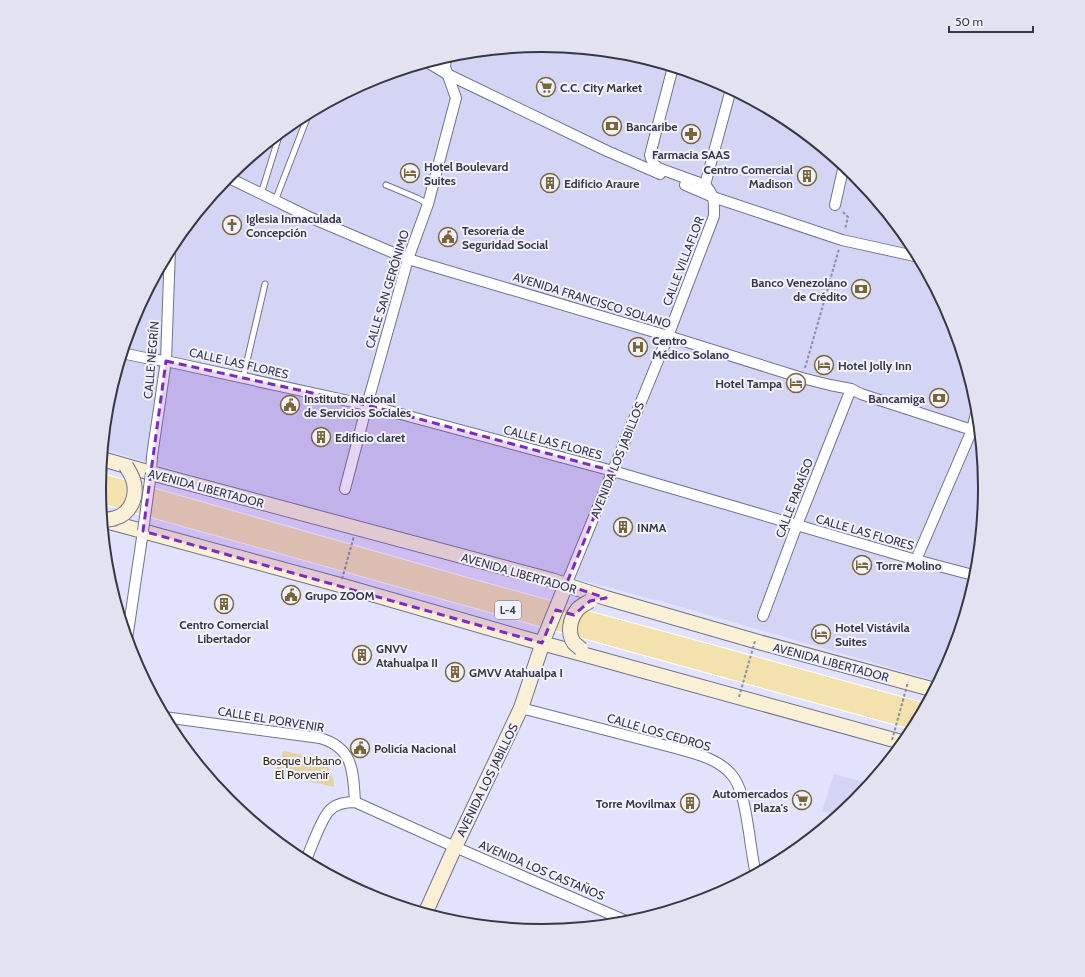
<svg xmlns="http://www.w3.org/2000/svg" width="1085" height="977" font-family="Cabin,sans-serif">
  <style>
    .built { fill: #d4d4f5 }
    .green { fill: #e4d2a0 }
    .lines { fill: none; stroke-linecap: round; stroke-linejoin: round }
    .lane-casing { stroke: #737290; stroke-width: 7 }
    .street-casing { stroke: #737290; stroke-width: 12 }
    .secondary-casing { stroke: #737290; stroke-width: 16 }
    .primary-casing { stroke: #fff; stroke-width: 17 }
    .path { stroke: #8e8ea2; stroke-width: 2; stroke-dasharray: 3 2; stroke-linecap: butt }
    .lane { stroke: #fff; stroke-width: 5 }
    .street { stroke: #fff; stroke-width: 10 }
    .secondary { stroke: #f9f0d6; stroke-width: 14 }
    .primary { stroke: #f3e1ae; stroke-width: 15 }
    .street-bridge-casing { stroke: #737290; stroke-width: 12; stroke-linecap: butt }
    .secondary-bridge-casing { stroke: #737290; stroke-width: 16; stroke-linecap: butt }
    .path-bridge { stroke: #8e8ea2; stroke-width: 2; stroke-dasharray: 3 2; stroke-linecap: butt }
    .street-bridge { stroke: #fff; stroke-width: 10 }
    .secondary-bridge { stroke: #f9f0d6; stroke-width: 14 }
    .marked { fill: #7b2cbf; fill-opacity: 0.2; stroke: #7b2cbf; stroke-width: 3; stroke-dasharray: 8 5; stroke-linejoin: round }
    .labels { text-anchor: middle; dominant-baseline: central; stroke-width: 4; stroke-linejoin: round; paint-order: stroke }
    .shield { fill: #f1f1ff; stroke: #706f7c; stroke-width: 1 }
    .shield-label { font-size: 11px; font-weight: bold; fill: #383744 }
    .poi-label { font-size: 12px; font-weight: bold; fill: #383744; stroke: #f1f1ff; text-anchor: start }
    .street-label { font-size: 12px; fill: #383744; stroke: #f1f1ff }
    .park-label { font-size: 12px; fill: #33290c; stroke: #f1f1ff }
    .rim { fill: none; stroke: #383744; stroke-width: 2 }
  </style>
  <rect width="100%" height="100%" fill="#e2e2fd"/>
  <!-- built -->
  <g class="built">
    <path d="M543,45L629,54L712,79L789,120L856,175L911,242L952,319L978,402L986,489L977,575L952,658L940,682L671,604L310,509L103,449L108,402L133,319L174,242L229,175L296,120L373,79L456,53Z"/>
    <path d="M834,774L871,784L856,802L840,816L822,811Z"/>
  </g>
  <!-- green -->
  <path class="green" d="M284,751L312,757L327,763L334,781V787L274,773Z"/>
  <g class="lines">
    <!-- lane casing -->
    <g class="lane-casing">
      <g id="lane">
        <path d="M386,185L417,198L428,204"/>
        <path d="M261,194L280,133"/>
        <path d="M275,201L309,113"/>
        <path d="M159,269H170"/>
        <path d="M243,378L265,284"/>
      </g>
    </g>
    <!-- street casing -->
    <g class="street-casing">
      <g id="street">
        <path d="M427,62L447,74L607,151L660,174"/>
        <path d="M227,177L309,217L408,259L668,336L802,378L830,385L851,389L861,394L972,430L980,431"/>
        <path d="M685,185L713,197L842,240L919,257"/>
        <path d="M705,185L731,89"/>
        <path d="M835,205L844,165"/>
        <path d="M122,353L150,359L166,361L367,405L613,471L916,560L973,575"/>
        <path d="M151,473L152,456L166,361L170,248"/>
        <path d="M345,489L367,405L408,259L428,204L456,98L445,67L446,57"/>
        <path d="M916,560L972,430L978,405"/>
        <path d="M566,585L668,336L714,216C714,203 715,195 705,185L658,168C653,164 651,161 650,155L673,67"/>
        <path d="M763,616L797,525L851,389"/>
        <path d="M127,639L143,531"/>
        <path d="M521,708L679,749C697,754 718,759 731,774C743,787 746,815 749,832C751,847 753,861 756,875"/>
        <path d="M164,717L320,738C354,748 353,772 355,802"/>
        <path d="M305,862C311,849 320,821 329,811C335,804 346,802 355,802L455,847L631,923"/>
      </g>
    </g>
    <!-- secondary casing -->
    <g class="secondary-casing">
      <g id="secondary">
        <path d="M102,459L151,473L551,580L606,598L755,641L935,690"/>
        <path d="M102,520L340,585L527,639L593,657L905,743"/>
        <path d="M425,914L455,847L521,708L545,636"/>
      </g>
    </g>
    <!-- primary casing -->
    <g class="primary-casing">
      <g id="primary">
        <path d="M100,481L468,586L924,711"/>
        <path d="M100,495L542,619L918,723"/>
      </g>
    </g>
    <!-- path -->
    <g class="path">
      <path d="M843,212L848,217L845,229"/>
      <path d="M805,368L839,249"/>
    </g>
    <!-- lane -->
    <use href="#lane" class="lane"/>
    <!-- street -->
    <use href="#street" class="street"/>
    <!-- secondary -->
    <use href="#secondary" class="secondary"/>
    <!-- primary -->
    <use href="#primary" class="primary"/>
    <!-- street-bridge casing -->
    <g class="street-bridge-casing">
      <path id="street-bridge" d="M143,531L151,473"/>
    </g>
    <!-- secondary-bridge casing -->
    <g class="secondary-bridge-casing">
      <g id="secondary-bridge">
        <path d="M102,520C106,519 111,520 115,518C130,514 137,498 134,483C133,477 129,471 126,466"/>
        <path d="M545,636L563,592"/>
        <path d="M581,649C579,647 576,645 574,643C567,633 570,619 577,610C580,606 585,604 590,601"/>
      </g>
    </g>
    <!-- path-bridge -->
    <g class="path-bridge">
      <path d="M342,579L354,536"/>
      <path d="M739,697L755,641"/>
      <path d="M892,740L908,682"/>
    </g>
    <!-- street-bridge -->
    <use href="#street-bridge" class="street-bridge"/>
    <!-- secondary-bridge -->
    <use href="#secondary-bridge" class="secondary-bridge"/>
  </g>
  <!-- marked area -->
  <path class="marked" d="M166,361L367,405L613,471L566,585L606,598L590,601L574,615L556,610L542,643L143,531Z"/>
  <!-- icons -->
  <defs>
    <g id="supermarket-ring" transform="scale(1)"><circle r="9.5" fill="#f1f1ff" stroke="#786634" stroke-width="1.5"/><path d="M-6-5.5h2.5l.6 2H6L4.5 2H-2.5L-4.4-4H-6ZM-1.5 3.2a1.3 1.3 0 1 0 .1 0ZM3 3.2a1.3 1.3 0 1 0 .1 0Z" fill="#786634"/></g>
    <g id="bank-ring" transform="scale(1)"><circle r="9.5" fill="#f1f1ff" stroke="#786634" stroke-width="1.5"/><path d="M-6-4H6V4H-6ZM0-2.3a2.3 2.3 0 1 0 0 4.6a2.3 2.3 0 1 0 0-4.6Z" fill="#786634"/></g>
    <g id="pharmacy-ring" transform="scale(1)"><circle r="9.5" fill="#f1f1ff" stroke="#786634" stroke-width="1.5"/><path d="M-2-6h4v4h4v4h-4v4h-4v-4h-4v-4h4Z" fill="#786634"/></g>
    <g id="hotel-ring" transform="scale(1)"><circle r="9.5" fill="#f1f1ff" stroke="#786634" stroke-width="1.5"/><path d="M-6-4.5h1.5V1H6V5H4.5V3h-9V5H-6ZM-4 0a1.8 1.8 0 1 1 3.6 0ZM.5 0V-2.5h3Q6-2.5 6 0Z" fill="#786634"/></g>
    <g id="building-ring" transform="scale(1)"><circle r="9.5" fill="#f1f1ff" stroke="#786634" stroke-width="1.5"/><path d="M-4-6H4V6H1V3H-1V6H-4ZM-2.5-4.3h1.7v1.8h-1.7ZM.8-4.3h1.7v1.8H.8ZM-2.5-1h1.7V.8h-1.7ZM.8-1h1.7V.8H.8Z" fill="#786634"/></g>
    <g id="church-ring" transform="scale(1)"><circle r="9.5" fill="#f1f1ff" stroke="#786634" stroke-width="1.5"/><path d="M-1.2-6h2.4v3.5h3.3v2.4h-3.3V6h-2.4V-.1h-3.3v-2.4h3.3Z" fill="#786634"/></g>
    <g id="civic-ring" transform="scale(1)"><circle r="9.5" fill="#f1f1ff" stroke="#786634" stroke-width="1.5"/><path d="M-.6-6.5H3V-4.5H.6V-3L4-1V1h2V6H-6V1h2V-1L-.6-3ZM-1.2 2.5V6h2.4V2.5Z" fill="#786634"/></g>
    <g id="hospital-ring" transform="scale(1)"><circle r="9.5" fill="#f1f1ff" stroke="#786634" stroke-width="1.5"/><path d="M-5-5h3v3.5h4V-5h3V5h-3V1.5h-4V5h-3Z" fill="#786634"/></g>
  </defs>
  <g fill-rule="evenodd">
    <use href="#supermarket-ring" x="546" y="87"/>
    <use href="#bank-ring" x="612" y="126"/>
    <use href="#pharmacy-ring" x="691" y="134"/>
    <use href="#hotel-ring" x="410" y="173"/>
    <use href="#building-ring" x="807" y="176"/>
    <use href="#building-ring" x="550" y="183"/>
    <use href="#church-ring" x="232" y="225"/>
    <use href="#civic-ring" x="448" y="237"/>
    <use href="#bank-ring" x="861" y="289"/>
    <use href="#hospital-ring" x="638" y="347"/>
    <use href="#hotel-ring" x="824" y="365"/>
    <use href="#hotel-ring" x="796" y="383"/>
    <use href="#bank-ring" x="939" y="398"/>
    <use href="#civic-ring" x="290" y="405"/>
    <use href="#building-ring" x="321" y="437"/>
    <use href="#building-ring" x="623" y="527"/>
    <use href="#hotel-ring" x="862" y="565"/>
    <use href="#civic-ring" x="291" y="595"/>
    <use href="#building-ring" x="224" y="604"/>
    <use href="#hotel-ring" x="821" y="634"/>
    <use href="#building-ring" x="362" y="655"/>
    <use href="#building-ring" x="455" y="672"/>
    <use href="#civic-ring" x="360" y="748"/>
    <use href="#supermarket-ring" x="802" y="800"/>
    <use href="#building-ring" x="690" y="803"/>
  </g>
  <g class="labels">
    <!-- shield labels -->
    <rect class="shield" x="495" y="601" width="26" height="18" rx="3"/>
    <g class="shield-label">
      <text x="508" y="610">L-4</text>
    </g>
    <!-- poi labels -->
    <g class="poi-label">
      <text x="560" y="87">C.C. City Market</text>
      <text x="626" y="126">Bancaribe</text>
      <text x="691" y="154" text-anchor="middle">Farmacia SAAS</text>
      <text x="424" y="166">Hotel Boulevard<tspan x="424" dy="14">Suites</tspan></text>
      <text x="793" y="169" text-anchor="end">Centro Comercial<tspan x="793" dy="14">Madison</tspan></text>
      <text x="564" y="183">Edificio Araure</text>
      <text x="246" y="218">Iglesia Inmaculada<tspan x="246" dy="14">Concepción</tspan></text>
      <text x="462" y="230">Tesorería de<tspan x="462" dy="14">Seguridad Social</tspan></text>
      <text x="847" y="282" text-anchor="end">Banco Venezolano<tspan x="847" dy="14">de Crédito</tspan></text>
      <text x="652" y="340">Centro<tspan x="652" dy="14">Médico Solano</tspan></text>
      <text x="838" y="365">Hotel Jolly Inn</text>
      <text x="782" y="383" text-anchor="end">Hotel Tampa</text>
      <text x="304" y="398">Instituto Nacional<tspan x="304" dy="14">de Servicios Sociales</tspan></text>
      <text x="925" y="398" text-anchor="end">Bancamiga</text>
      <text x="335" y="437">Edificio claret</text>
      <text x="637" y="527">INMA</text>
      <text x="876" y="565">Torre Molino</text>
      <text x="305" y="595">Grupo ZOOM</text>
      <text x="224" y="624" text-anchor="middle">Centro Comercial<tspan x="224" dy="14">Libertador</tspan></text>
      <text x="835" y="627">Hotel Vistávila<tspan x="835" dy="14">Suites</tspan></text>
      <text x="376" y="648">GNVV<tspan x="376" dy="14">Atahualpa II</tspan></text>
      <text x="469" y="672">GMVV Atahualpa I</text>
      <text x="374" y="748">Policía Nacional</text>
      <text x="788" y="793" text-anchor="end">Automercados<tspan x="788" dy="14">Plaza's</tspan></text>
      <text x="676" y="803" text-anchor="end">Torre Movilmax</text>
    </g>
    <!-- street labels -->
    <g class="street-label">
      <text transform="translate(683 261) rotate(-69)">CALLE VILLAFLOR</text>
      <text transform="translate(387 289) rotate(-73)">CALLE SAN GERÓNIMO</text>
      <text transform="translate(592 300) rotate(17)">AVENIDA FRANCISCO SOLANO</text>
      <text transform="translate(151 360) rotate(-85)">CALLE NEGRÍN</text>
      <text transform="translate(239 363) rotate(13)">CALLE LAS FLORES</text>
      <text transform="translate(553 442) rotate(15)">CALLE LAS FLORES</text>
      <text transform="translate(617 460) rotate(-68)">AVENIDA LOS JABILLOS</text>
      <text transform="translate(206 488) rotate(15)">AVENIDA LIBERTADOR</text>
      <text transform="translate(794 498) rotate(-69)">CALLE PARAÍSO</text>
      <text transform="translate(865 532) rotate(16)">CALLE LAS FLORES</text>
      <text transform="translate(519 573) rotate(16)">AVENIDA LIBERTADOR</text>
      <text transform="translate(831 662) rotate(15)">AVENIDA LIBERTADOR</text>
      <text transform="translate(271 719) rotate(9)">CALLE EL PORVENIR</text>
      <text transform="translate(659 732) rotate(16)">CALLE LOS CEDROS</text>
      <text transform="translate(487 780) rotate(-64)">AVENIDA LOS JABILLOS</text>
      <text transform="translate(542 870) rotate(23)">AVENIDA LOS CASTAÑOS</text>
    </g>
    <!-- park labels -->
    <g class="park-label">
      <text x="302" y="760">Bosque Urbano<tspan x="302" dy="14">El Porvenir</tspan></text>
    </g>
  </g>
  <!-- crop -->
  <path d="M0 0H1085V977H0ZM106 488a436 436 0 1 1 872 0a436 436 0 1 1-872 0Z" fill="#e2e2f0" fill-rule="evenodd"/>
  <path class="rim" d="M106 488a436 436 0 1 1 872 0a436 436 0 1 1-872 0Z"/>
  <!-- scale -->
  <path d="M949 26v6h84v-6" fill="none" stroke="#383744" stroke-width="2"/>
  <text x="955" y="26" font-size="12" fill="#383744" stroke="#f1f1ff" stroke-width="3" paint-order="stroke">50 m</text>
</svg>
